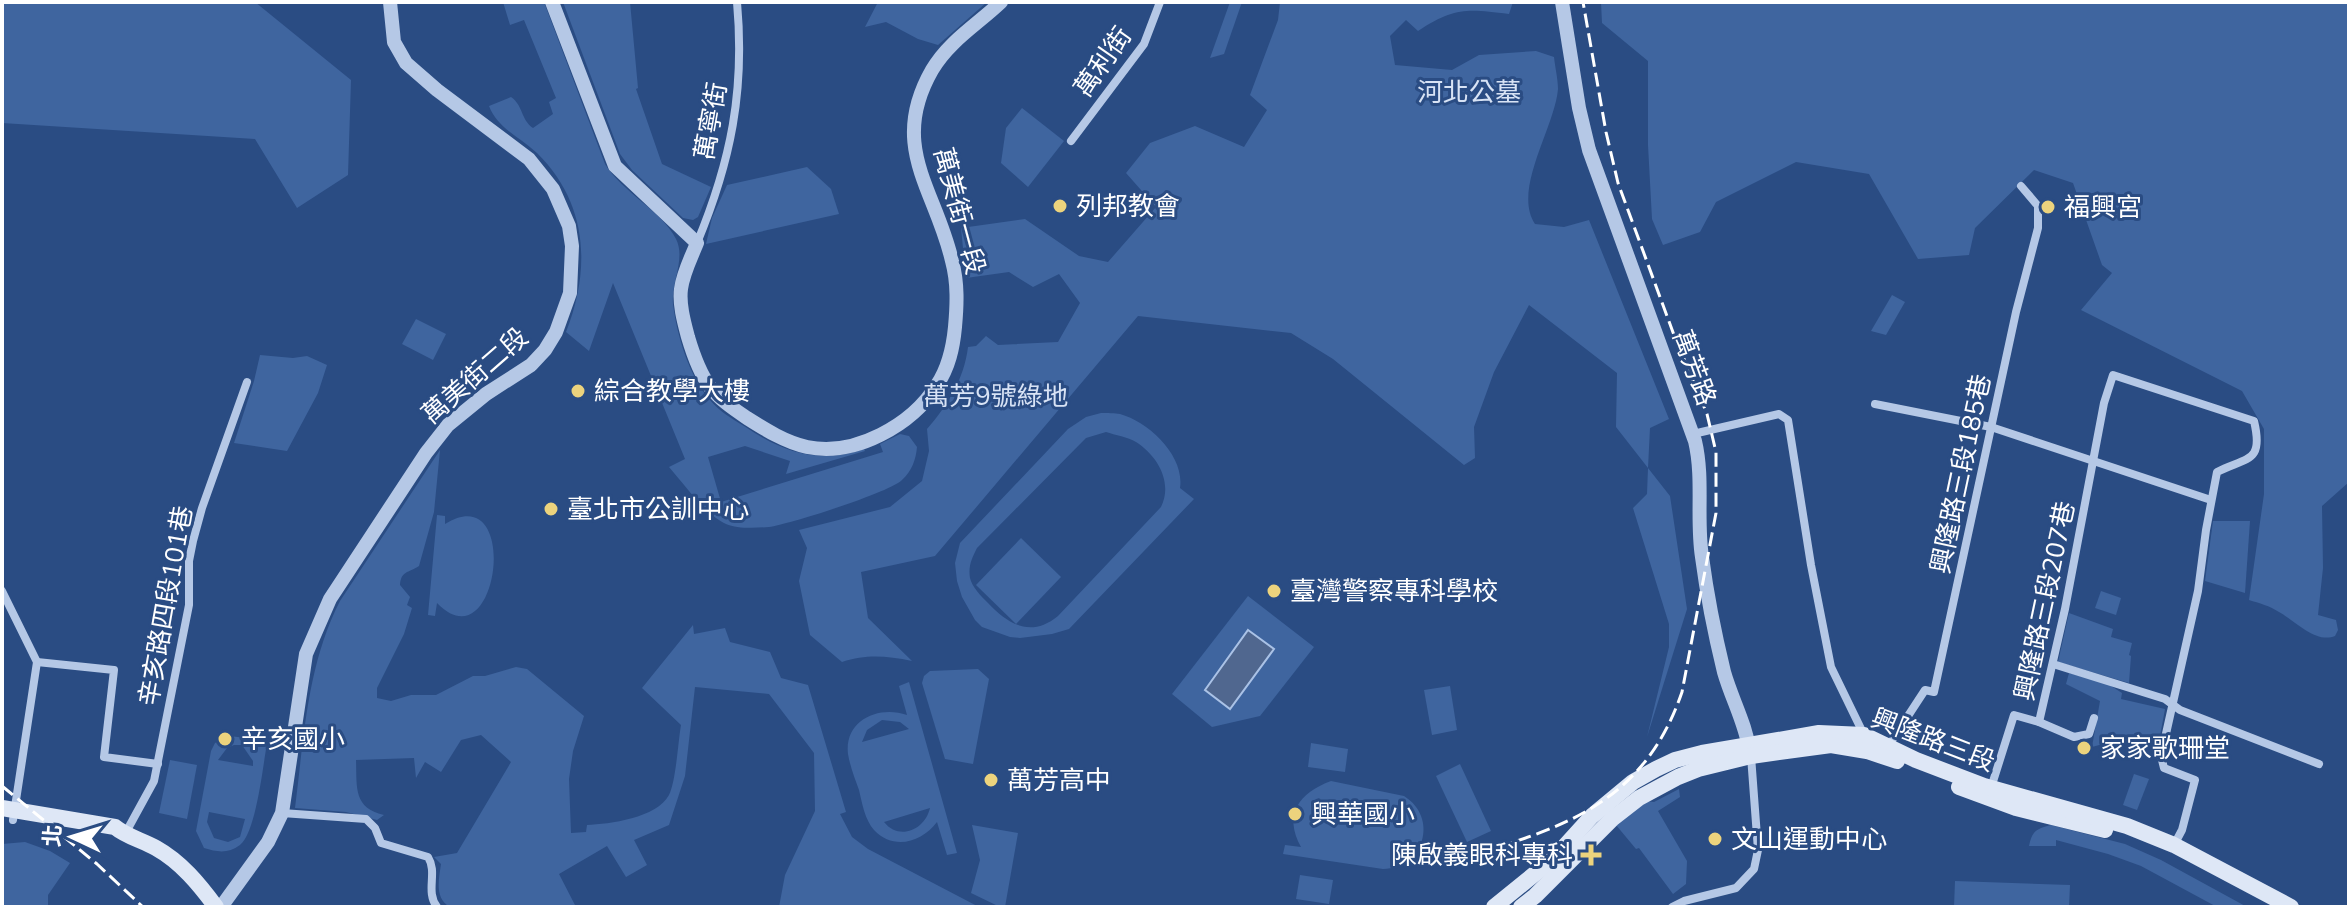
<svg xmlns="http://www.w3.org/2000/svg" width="2351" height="909" font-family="'Nunito Sans','Noto Sans TC',sans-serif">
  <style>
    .green { fill: #3f659f; fill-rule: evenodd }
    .water { fill: #50678f; stroke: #aac2e6; stroke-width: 2 }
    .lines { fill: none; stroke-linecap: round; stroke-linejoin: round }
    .minor { stroke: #b5c8e6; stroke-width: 8 }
    .tertiary { stroke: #b5c8e6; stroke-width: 14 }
    .secondary { stroke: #dee7f6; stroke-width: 16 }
    .rail { stroke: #fff; stroke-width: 3; stroke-dasharray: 14 6; stroke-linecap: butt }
    .poi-dot { fill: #ecd37d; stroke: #2a4c83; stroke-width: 3 }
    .labels { text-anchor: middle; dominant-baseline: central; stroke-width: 6; stroke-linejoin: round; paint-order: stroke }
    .street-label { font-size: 26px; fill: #fff; stroke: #2a4c83 }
    .park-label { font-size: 26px; fill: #d8e3f5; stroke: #2a4c83 }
    .poi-label { font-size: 26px; fill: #fff; stroke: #2a4c83; text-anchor: start }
  </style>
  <rect width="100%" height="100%" fill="#2a4c83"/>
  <!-- green -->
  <g class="green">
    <path d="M2,2H255L351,80L348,175L297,208L255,139L2,123Z"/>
    <path d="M503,2H544L605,164C622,192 663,212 676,239C686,259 671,282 673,304C677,336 689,376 710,400C719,411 732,419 744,426C782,452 819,465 864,449L865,451L786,474L790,461L745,446L708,457L721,502L883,452L880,444L900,434L909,436L917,447C916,459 912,471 902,480C888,493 790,524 769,527C756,528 737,529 726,524C707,516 683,483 669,467L685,459L613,283L589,351L566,332C591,269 588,203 537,153C520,137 498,129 489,106L511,97C523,105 521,120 533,128L553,114L549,102L556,98L524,20L510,25Z"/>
    <path d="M563,2H630L638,88L636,89L662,164L711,187L698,217L693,220L683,218L632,170L620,154Z"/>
    <path d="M878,2H987L938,45L918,39L886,22L865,27Z"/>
    <path d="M1230,2H1242L1224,54L1210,58Z"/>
    <path d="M1280,2H1513L1509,14C1467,9 1455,7 1418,31L1406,20L1390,36L1395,65L1452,70L1479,55L1536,51L1554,57C1555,67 1558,79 1558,89C1555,127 1512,190 1535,224L1564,227L1589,220L1669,419L1650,428L1648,468L1670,496L1687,609L1647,737L1669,647V624L1633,508L1647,494L1648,468L1616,427L1617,373L1529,305L1494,372L1474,427L1475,458L1464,465L1333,359L1291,333L1138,316L935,556L861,572L868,618L912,661C886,656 867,654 842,662L810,635L799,581L807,548L799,530L890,507L922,481L929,451L927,429C948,405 964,379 968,347L976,346L986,336L998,345L1058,342L1080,303L1059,274L1033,287L1009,272L966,278L961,228L1025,219L1079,256L1108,262L1156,207L1126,173L1150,143L1195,126L1244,147L1267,110L1250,95L1278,20Z"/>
    <path d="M1601,2H2349V482L2322,506L2323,568L2318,615L2336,620L2338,630L2335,636C2316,644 2294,620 2279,612C2270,606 2259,603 2249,600L2264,494V429L2242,391L2081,310L2112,273L2102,265L2073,183L2034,170L1975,228L1969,255L1918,259L1869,174L1796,162L1716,202L1700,232L1663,245L1652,219L1648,145V61L1602,23Z"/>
    <path d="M1022,108L1064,141L1028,187L1001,163L1006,128Z"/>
    <path d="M807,167L831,189L839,214L706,244L712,218L727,185Z"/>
    <path d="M1892,295L1905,302L1886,335L1871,331Z"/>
    <path d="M416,319L446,334L433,360L402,344Z"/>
    <path d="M260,355L293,358L307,356L327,365L318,393L287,451L234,443L254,381Z"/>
    <path d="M1101,413C1107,413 1115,413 1120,414C1149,422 1185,456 1180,488L1194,499L1069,629L1052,634L1020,638L1010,637L982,627L975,620L962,597L957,581L955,563L960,543L1068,429L1086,417ZM1106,432C1115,435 1128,437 1136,442C1158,456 1173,483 1161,507L1058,616C1031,638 1009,625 988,603C981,596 972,587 970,578C968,566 972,558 977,548L1086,438Z"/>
    <path d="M440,450L434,512L419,566C408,573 401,571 400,585L410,597L407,605L412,608L404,634L377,688V698L391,701L411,695H436L473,676H485L516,667L527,669L584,716L573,751L569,779L571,833L586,832L587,825C609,824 657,818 669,795C676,781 678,742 681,725L642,688L693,625L694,634L725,628L730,642L770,652L781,678L808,685L846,812L840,814L852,837L868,849L979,907H779L785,875L815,811L814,753L769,694L695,687L685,776L669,825L634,840L647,865L626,877L607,846L559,874L576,907H450C434,898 439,879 441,864L434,857L457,853L511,762L481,735L461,740L441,772L425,762L416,778L414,758L356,760C357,787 353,808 384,815L377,820L346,812L295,808C304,738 307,665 340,601Z"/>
    <path d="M437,515L445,516V524C522,476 499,667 437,603L435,616L428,615Z"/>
    <path d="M2213,521H2250L2245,593L2205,581Z"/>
    <path d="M1021,538L1061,577L1016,624L976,585Z"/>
    <path d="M2101,591L2121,598L2116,615L2095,608Z"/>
    <path d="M1248,596L1314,647L1260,716L1212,727L1172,694Z"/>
    <path d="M2069,613L2113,629L2111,637L2132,643L2129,655L2131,656L2129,683L2058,662Z"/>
    <path d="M978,669L989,679L973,764L945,759L922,683L924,676L930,671Z"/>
    <path d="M2069,673L2108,684L2122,693L2121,699L2165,709L2158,747L2149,744L2110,742L2092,747L2100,701L2066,684Z"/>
    <path d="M909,682L957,853L947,855L937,822C922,842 894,851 874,830C865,820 862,803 859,790C855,779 850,766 848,754C844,720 879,705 907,715L899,686ZM882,720L900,722L909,729L862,742L867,730ZM930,808C925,830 899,841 884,822Z"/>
    <path d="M1450,686L1457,730L1432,735L1424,690Z"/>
    <path d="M229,736L246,738L256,750L259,742L267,743C263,765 256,833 240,845C228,854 217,852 204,848L196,831L211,751L215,743ZM234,745H242L253,761V766L218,760L227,748ZM209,812L245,819L240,837L228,842L214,838L207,822Z"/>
    <path d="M1311,743L1348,749L1345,772L1308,767Z"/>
    <path d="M170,760L197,765L187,819L159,813Z"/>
    <path d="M1460,764L1491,831L1467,842L1436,776Z"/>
    <path d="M2134,774L2149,779L2137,810L2123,805Z"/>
    <path d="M1331,781L1404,796C1439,818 1424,868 1383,869L1283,854L1285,845L1301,847C1283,814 1299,793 1331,781Z"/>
    <path d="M1679,789L1680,797L1658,811L1687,861L1686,884L1673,894L1639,848L1636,849L1616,825L1645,801L1654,802Z"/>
    <path d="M972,825L1018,833L1005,907H1000L971,893L980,860Z"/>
    <path d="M2051,825L2125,844L2161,860L2247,907H2217L2141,866L2108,854L2056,840V846H2029C2032,831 2036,829 2051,825Z"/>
    <path d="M25,842L50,851L70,863L48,895V907H2V844Z"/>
    <path d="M1300,875L1333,880L1329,904L1296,899Z"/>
    <path d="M1955,881L2070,885L2069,907H1954Z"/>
  </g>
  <!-- water -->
  <path class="water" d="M1248,630L1274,649L1230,709L1205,690Z"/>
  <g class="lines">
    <!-- minor -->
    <g class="minor">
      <path d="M1071,141L1144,44L1160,2"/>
      <path d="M697,243C731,161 745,91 737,2"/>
      <path d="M1875,404L1991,427L2211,500"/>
      <path d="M1693,434L1779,414L1788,420L1811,565L1831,667L1864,735"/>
      <path d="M2,591L37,662L13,820"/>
      <path d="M37,662L114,670L104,757L158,764"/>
      <path d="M2053,664L2165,699L2180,710L2319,764"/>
      <path d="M2039,722L2074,737L2089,734L2094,718"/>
      <path d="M1887,748L1925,690L1934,692L2016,312L2038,228V206L2021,186"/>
      <path d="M1990,791L2014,715L2039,722L2065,609L2104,403L2113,375L2254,421C2264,463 2247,457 2217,472L2206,530L2198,591L2161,756L2164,768L2195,780L2182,830L2174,845"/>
      <path d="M282,813L366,819L375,828L381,843L428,857C438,873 425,891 437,907"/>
      <path d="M125,834L154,781L189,605V561L193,541L202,508L247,382"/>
      <path d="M1672,907L1684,901L1736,888L1754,869L1758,850L1751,756"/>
    </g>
    <!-- tertiary -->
    <g class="tertiary">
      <path d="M552,2L615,166L697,243C691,258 683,273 681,289C679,304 684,322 688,337C693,354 699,372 710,387C720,400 734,409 747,418C766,430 785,442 807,447C855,457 912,425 937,385C949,367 953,348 955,327C957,305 958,283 952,261C936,190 888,147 932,70C949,41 978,24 1001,2"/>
      <path d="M1562,2L1579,108L1589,150L1695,441C1704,479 1696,519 1702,557C1707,595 1715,635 1724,672C1732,700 1746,724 1750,753"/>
      <path d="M221,907L268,842L282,813L306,654L330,599L426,453L448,425L486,394L531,365L545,350L556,332L570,293L572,246L569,226L553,189L529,159L437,90L406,63L394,42L390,2"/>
    </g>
    <!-- secondary -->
    <g class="secondary">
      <path d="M1959,787L2016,808L2105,830"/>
      <path d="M2,808L115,827C127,837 142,840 156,848C181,862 199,884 216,907"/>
      <path d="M1494,907L1553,859L1592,816L1633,782L1656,769L1675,760L1702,753L1819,733L1864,735L1916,760L1984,786L2127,826L2174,845L2291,907"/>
      <path d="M1521,907L1535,896L1612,819L1639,798L1678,777L1698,769L1751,756L1831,745L1867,751L1897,761"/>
    </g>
    <!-- rail -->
    <g class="rail">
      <path d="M2,786L97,864L143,907"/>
      <path d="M1460,858C1563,829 1644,803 1682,692L1716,513V452L1707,414L1674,335L1618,183L1606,132L1583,2"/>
    </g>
  </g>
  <!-- markers -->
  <g class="poi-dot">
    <circle cx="1060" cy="206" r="8"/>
    <circle cx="2048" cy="207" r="8"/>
    <circle cx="578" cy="391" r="8"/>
    <circle cx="551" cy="509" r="8"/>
    <circle cx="1274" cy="591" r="8"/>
    <circle cx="225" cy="739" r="8"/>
    <circle cx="2084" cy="748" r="8"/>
    <circle cx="991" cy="780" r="8"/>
    <circle cx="1295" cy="814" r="8"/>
    <circle cx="1715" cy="839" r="8"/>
    <path d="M1587 843h8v8h8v8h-8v8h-8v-8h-8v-8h8z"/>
  </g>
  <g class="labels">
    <!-- street labels -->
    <g class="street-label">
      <text transform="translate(1103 62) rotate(-55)">萬利街</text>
      <text transform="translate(711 121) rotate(-80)">萬寧街</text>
      <text transform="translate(959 211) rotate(75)">萬美街一段</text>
      <text transform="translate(1694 368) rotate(70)">萬芳路</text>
      <text transform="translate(475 376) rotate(-41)">萬美街二段</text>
      <text transform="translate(1961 474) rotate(-78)">興隆路三段185巷</text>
      <text transform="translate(2045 601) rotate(-78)">興隆路三段207巷</text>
      <text transform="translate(166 606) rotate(-80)">辛亥路四段101巷</text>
      <text transform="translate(1933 740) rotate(21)">興隆路三段</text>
    </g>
    <!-- park labels -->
    <g class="park-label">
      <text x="1469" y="92">河北公墓</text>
      <text x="996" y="396">萬芳9號綠地</text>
    </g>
    <!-- poi labels -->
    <g class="poi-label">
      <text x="1076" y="206">列邦教會</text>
      <text x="2064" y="207">福興宮</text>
      <text x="594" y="391">綜合教學大樓</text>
      <text x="567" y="509">臺北市公訓中心</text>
      <text x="1290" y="591">臺灣警察專科學校</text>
      <text x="241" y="739">辛亥國小</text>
      <text x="2100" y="748">家家歌珊堂</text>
      <text x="1007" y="780">萬芳高中</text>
      <text x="1311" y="814">興華國小</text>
      <text x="1731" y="839">文山運動中心</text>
      <text x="1573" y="855" text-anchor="end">陳啟義眼科專科</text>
    </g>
  </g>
  <!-- border -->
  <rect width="2351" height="909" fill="none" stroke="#ffffff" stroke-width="8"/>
  <!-- north arrow -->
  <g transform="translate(72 837) rotate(274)" stroke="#2a4c83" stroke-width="6" paint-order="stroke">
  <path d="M0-6L14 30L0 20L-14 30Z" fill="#ffffff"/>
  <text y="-12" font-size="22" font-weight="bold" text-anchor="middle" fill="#ffffff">北</text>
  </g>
</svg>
